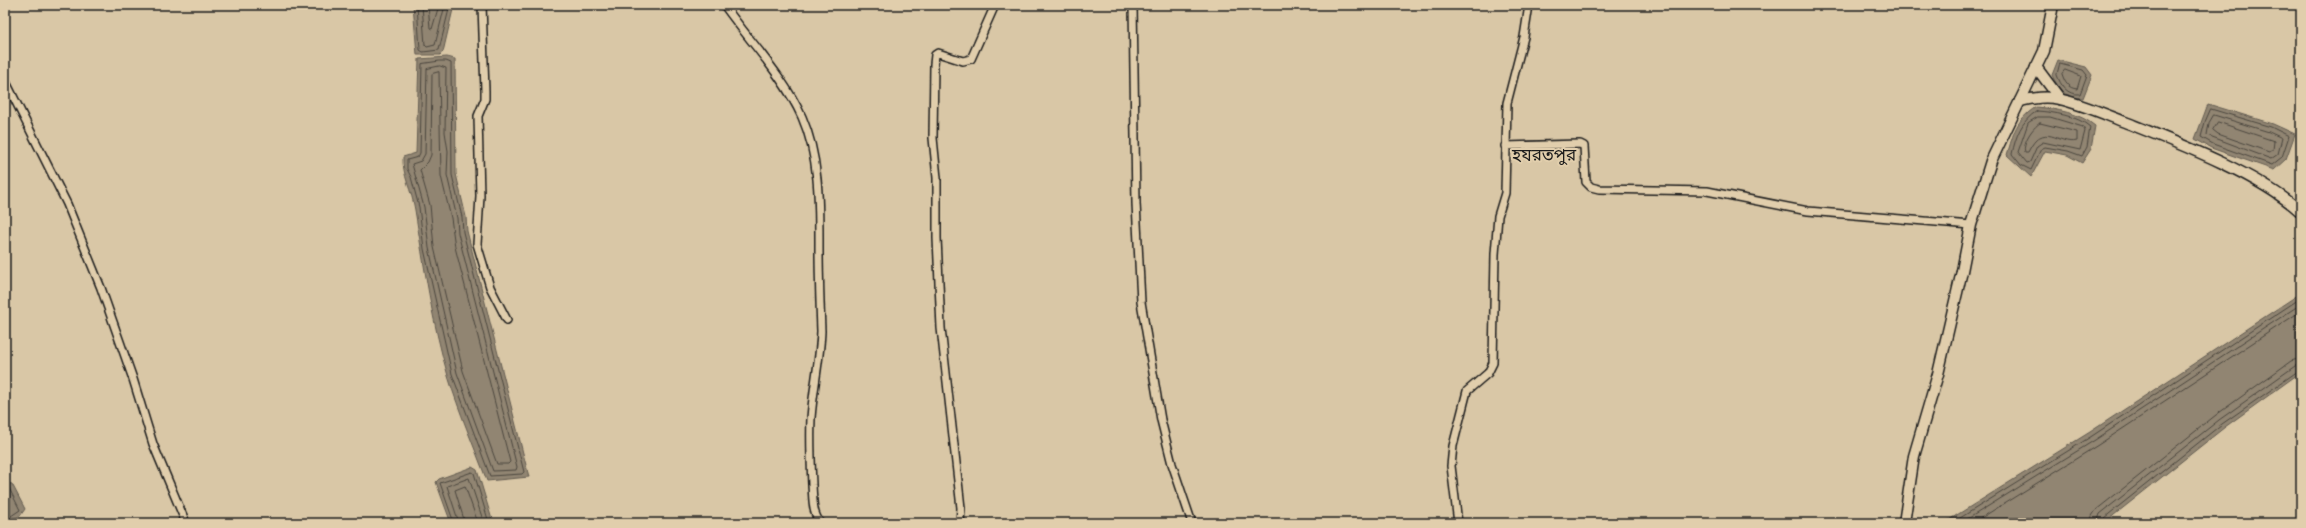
<svg xmlns="http://www.w3.org/2000/svg" width="2306" height="528" font-family="'Architects Daughter','Noto Sans Bengali',sans-serif">
  <style>
    .water { fill: #918572; stroke: #625b50 }
    .lines { fill: none; stroke-linecap: round; stroke-linejoin: round }
    .shore { stroke: #4b463e; stroke-width: 1 }
    .street-casing { stroke: #1c1c1c; stroke-width: 10 }
    .secondary-casing { stroke: #1c1c1c; stroke-width: 13 }
    .street { stroke: #e1ceac; stroke-width: 7 }
    .secondary { stroke: #e1ceac; stroke-width: 10 }
    .labels { text-anchor: middle; dominant-baseline: central; stroke-width: 4; stroke-linejoin: round; paint-order: stroke }
    .quarter-label { font-size: 17px; fill: #1c1c1c; stroke: #e1ceac }
  </style>
  <rect width="100%" height="100%" fill="#d9c7a6"/>
  <filter id="ink" filterUnits="userSpaceOnUse"><feTurbulence type="fractalNoise" baseFrequency=".025" numOctaves="2"/><feDisplacementMap in="SourceGraphic" scale="8" xChannelSelector="R" yChannelSelector="G"/><feConvolveMatrix kernelMatrix="1 2 1 2 8 2 1 2 1" color-interpolation-filters="sRGB"/></filter>
  <g filter="url(#ink)">
    <!-- water -->
    <g class="water">
      <path d="M413,5H454L443,52L440,55H417Z"/>
      <path d="M447,57L455,59L456,174L466,217L467,231L529,477L487,481C474,446 459,412 448,376C432,322 424,265 415,210C412,191 402,175 403,157L416,153L419,59Z"/>
      <path d="M2058,60L2086,67L2092,75L2083,98C2066,98 2059,91 2052,75Z"/>
      <path d="M2208,104L2273,124L2295,134L2286,159L2274,170L2211,148L2195,139Z"/>
      <path d="M2036,107C2056,109 2080,113 2095,126L2091,149L2082,163L2067,155L2045,151L2031,177L2007,155C2014,132 2015,121 2036,107Z"/>
      <path d="M2301,293V372L2225,427L2104,523H1944L2090,432Z"/>
      <path d="M472,467L477,470L493,523H451L436,482L439,479Z"/>
      <path d="M7,483L12,484L25,509L20,516L5,523V484Z"/>
    </g>
    <g class="lines">
      <!-- shore -->
      <g class="shore">
        <path d="M417,5L420,50L423,52L439,50L450,5"/>
        <path d="M422,5L425,45L427,47L435,45L445,5"/>
        <path d="M428,5L430,28L432,29L439,5"/>
        <path d="M440,61H446L451,63L452,175L462,217L463,232L524,472L522,474L490,476L452,374L424,249L419,207L411,177L407,169V160L418,157L420,153L422,64Z"/>
        <path d="M2060,64L2083,70L2087,75L2080,94C2067,95 2061,86 2057,75Z"/>
        <path d="M440,66L446,68L445,132L448,151L447,175L457,218L458,233L517,467L516,470L493,471L457,373L429,248L424,207L412,164L421,161L425,154L427,69Z"/>
        <path d="M2065,70L2081,76L2077,89C2068,88 2065,83 2062,74Z"/>
        <path d="M439,72L441,176L451,218L455,247L510,462L508,464H497L463,371L434,247L430,205L420,170L428,162L431,155L432,74Z"/>
        <path d="M2211,109L2271,127L2289,136L2282,157L2272,165L2213,144L2201,137L2205,122Z"/>
        <path d="M2037,111C2053,112 2078,116 2090,127L2087,147L2082,156L2068,151L2045,147L2041,149L2031,170L2021,165L2012,154C2016,136 2021,121 2037,111Z"/>
        <path d="M2214,115L2269,132L2282,138L2278,154L2271,159L2207,135L2209,123Z"/>
        <path d="M2038,117H2050L2083,127L2085,131L2080,150L2043,142L2037,146L2030,162L2027,163L2018,152L2028,123Z"/>
        <path d="M2218,122L2274,141L2273,150L2269,152L2218,134L2213,130Z"/>
        <path d="M2040,123L2077,132V141C2058,146 2044,119 2028,152H2025C2022,143 2032,128 2040,123Z"/>
        <path d="M5,487L9,488L20,510L8,518L6,523"/>
        <path d="M454,523L440,483L472,472L474,473L489,523"/>
        <path d="M459,523L447,486L469,478L484,523"/>
        <path d="M465,523L455,490L465,486L478,523"/>
        <path d="M1952,523L2092,436L2301,298"/>
        <path d="M1961,523L2095,440L2301,304"/>
        <path d="M1973,523L2098,445L2301,311"/>
        <path d="M2091,523L2092,516L2096,510L2216,415L2291,361L2301,358"/>
        <path d="M2097,523L2100,514L2219,420L2295,366L2301,364"/>
        <path d="M2102,523L2104,518L2222,424L2301,369"/>
      </g>
      <!-- street casing -->
      <g class="street-casing">
        <g id="street">
          <path d="M482,5L485,91V99L478,116L480,196L477,244L490,287L507,320"/>
          <path d="M724,5C750,42 783,75 802,117C820,158 819,205 819,249C819,276 820,303 821,331C820,360 813,389 811,418C810,441 811,463 812,485C813,497 812,515 821,523"/>
          <path d="M1133,5L1136,203L1141,302L1161,420L1172,464L1192,523"/>
          <path d="M5,80L67,204L101,288L133,379L153,444L186,523"/>
          <path d="M1505,146L1580,144L1584,146L1586,182L1591,187L1599,189L1707,191L1808,211L1971,225"/>
          <path d="M960,523L961,508L941,328L937,238V178L933,138L934,64L935,55L938,53L963,61L971,59L995,5"/>
          <path d="M1458,523L1451,466L1453,446L1467,391L1488,373L1493,363L1495,254L1498,216L1505,193L1507,103L1524,37L1529,5"/>
        </g>
      </g>
      <!-- secondary casing -->
      <g class="secondary-casing">
        <g id="secondary">
          <path d="M2036,67L2060,99"/>
          <path d="M2020,101C2034,98 2046,96 2059,99C2082,104 2104,114 2125,122C2178,143 2260,174 2301,212"/>
          <path d="M1904,523L1914,456L1938,374L1962,271L1971,225L1991,161L2044,51L2053,5"/>
        </g>
      </g>
      <!-- street -->
      <use href="#street" class="street"/>
      <!-- secondary -->
      <use href="#secondary" class="secondary"/>
    </g>
  </g>
  <g class="labels">
    <!-- quarter labels -->
    <g class="quarter-label">
      <text x="1544" y="156">হযরতপুর</text>
    </g>
  </g>
  <!-- margin -->
  <rect width="2306" height="528" fill="none" stroke="#e1ceac" stroke-width="20"/>
  <rect x="10" y="10" width="2286" height="508" fill="none" stroke="#1c1c1c" stroke-width="1.5" filter="url(#ink)"/>
</svg>
